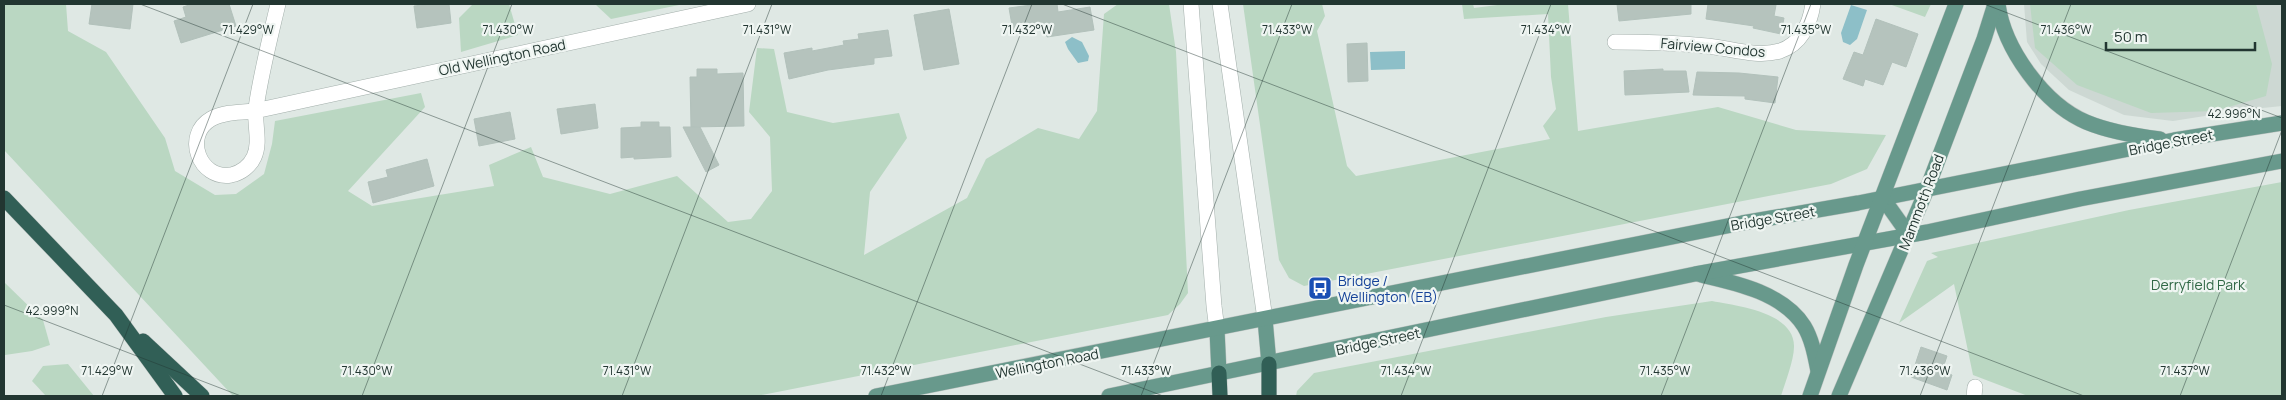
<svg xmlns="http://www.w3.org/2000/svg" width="2286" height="400" font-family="Manrope,sans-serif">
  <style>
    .built { fill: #cdd8d3 }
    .green { fill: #bad7c2 }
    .water { fill: #8dbfc8 }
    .building { fill: #b5c3bd; stroke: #b2c1bb }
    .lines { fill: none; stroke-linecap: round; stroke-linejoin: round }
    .minor-casing { stroke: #a3afab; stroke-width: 16 }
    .major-casing { stroke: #bdc3c1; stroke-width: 16 }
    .highway-casing { stroke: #bdc3c1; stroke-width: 16 }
    .minor { stroke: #fff; stroke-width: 15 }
    .major { stroke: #68998c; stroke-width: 15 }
    .highway { stroke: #315f56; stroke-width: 15 }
    .ticks { fill: none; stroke: #223631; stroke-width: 1; stroke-opacity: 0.45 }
    .labels { text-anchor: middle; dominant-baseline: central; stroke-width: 4.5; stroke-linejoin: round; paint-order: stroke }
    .street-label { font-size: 14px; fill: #223631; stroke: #eff5f2 }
    .transit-label { font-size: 14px; fill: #164399; stroke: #eff5f2; text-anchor: start }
    .park-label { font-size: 14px; fill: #316846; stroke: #eff5f2 }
    .ticks-label { font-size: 12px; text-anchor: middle; fill: #223631; stroke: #eff5f2; stroke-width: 4.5; stroke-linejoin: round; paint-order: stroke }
  </style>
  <rect width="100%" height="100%" fill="#dfe8e4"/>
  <!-- built -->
  <path class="built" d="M2024,4H2282V106L2243,110L2173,121L2124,115L2069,90L2041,64L2027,42Z"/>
  <!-- green -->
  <g class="green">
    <path d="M4,4H66L68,31L106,52L165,138L175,171L215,195L236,194L264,174L272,144L275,121L421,93L425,107L348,191L372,206L494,186L489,165L531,147L543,177L610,194L677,176L728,222L751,219L772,191L770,137L749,112L757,48L774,49L787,112L833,123L899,113L907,138L870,192L864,255L967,198L986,159L1038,128L1079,139L1097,111L1104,14L1118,4H1169L1176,52L1188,293L1180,304L1168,315L757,396H233L4,150Z"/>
    <path d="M473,4H509L518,35L461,52L459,18Z"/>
    <path d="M595,4H684L611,19Z"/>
    <path d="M1243,4H1322L1325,16L1317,31L1347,166L1356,176L1550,139L1543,126L1556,109L1551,77L1548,14L1464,19L1462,4H1473L1474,8L1505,4H1568L1578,131L1718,107L1796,130L1886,135L1867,169L1831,184L1304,286L1289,278L1279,260Z"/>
    <path d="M1889,4H1931L1925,17Z"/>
    <path d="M2030,4H2256L2272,64L2266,96L2215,111L2151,113L2077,85L2035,48Z"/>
    <path d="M2282,182V396H2028L1973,375L1954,284L1899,323L1927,261L1938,257L1931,253L2129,210Z"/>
    <path d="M4,282L43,320L50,345L32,351L5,355Z"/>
    <path d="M1712,301C1737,306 1795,312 1794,347C1794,360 1785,383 1781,396H1296L1297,391L1314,373L1606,317Z"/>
    <path d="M68,364L94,396H46L32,381L43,366Z"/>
  </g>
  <!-- water -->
  <g class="water">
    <path d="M1851,5L1867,10L1857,39L1850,45L1843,42L1841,33Z"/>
    <path d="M1072,37L1082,42L1089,56L1088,61L1078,63L1068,49L1065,42Z"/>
    <path d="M1405,51V69L1371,70L1370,52Z"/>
  </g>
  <!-- building -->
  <g class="building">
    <path d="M92,4H133L130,29L89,24Z"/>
    <path d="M192,4H229L236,26L181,43L174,21L186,17L183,7Z"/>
    <path d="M430,4H449L451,23L417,28L414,6Z"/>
    <path d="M1039,4H1057L1058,12L1090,7L1094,30L1047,37L1046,28L1013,31L1009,8Z"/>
    <path d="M1617,4H1691V14L1619,21Z"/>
    <path d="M1708,4L1776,5L1774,16L1784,18L1781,34L1753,28L1754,26L1706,19Z"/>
    <path d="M949,9L959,64L924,70L914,15Z"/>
    <path d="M1876,19L1918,34L1906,67L1892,62L1883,85L1865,79L1863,86L1843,79L1854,52L1863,55Z"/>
    <path d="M888,30L892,56L874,58V64L828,70L789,79L784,53L812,48V51L844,45L843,41L859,39L858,34Z"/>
    <path d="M1367,43L1368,81L1348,82L1347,44Z"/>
    <path d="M697,69H717V74L743,73L744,126L691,127L690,77H697Z"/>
    <path d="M1663,69V71H1686L1689,92L1625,95L1624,71Z"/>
    <path d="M1697,72L1739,73L1778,77L1775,103L1745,99V96L1693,95Z"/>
    <path d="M595,104L598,128L561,134L557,109Z"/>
    <path d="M510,112L515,139L479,146L474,119Z"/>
    <path d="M641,122H659V127H670L671,157L634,159V157L621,158V128L641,127Z"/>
    <path d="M683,127H700L719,165L706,172Z"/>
    <path d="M427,159L434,186L373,203L368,182L388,177L386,170Z"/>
    <path d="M1921,347L1947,356L1942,371L1952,375L1947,390L1911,377Z"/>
  </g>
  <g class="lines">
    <!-- minor casing -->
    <g class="minor-casing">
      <g id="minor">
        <path d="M278,4C270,38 261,73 256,108C254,124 261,142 254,157C250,166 241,173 231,175C199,180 183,135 211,119C223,112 241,112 255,111L748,4"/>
        <path d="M1191,4L1214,306L1217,330"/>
        <path d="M1220,4L1265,319"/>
        <path d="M1615,42C1646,42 1677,43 1707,46C1730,48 1757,58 1780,51C1801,44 1810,24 1813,4"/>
        <path d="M1974,396L1975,387"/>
      </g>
    </g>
    <!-- major casing -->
    <g class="major-casing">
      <g id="major">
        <path d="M1998,4C2004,49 2044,104 2086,122C2110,132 2135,136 2160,139"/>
        <path d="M1882,197L1909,235"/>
        <path d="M1701,275C1736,283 1783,293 1804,326C1812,339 1815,356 1818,371"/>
        <path d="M1265,319L1269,364"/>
        <path d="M1217,330L1219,373"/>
        <path d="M876,396L1742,223L1858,203L2174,140L2282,123"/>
        <path d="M1109,396L1695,274L1927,232L2080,199L2282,161"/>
        <path d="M1810,396L1856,265L1956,4"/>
        <path d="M1839,396L1927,189L1984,39L1995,4"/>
      </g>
    </g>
    <!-- highway casing -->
    <g class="highway-casing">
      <g id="highway">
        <path d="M4,198L116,315L175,396"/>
        <path d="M143,341L202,396"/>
        <path d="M1219,373L1220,396"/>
        <path d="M1269,396V364"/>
      </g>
    </g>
    <!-- minor -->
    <use href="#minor" class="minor"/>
    <!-- major -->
    <use href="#major" class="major"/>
    <!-- highway -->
    <use href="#highway" class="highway"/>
  </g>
  <!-- ticks -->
  <path class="ticks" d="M140,4L1163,396M1062,4L2084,396M1984,4L2282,118M4,305L241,396M102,396L253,4M362,396L512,4M622,396L772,4M881,396L1032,4M1141,396L1292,4M1401,396L1551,4M1661,396L1811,4M1920,396L2071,4M2180,396L2282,130"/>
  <!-- icons -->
  <defs>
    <g id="bus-square" transform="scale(1.25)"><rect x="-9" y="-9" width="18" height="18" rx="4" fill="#1a4fb4" stroke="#eff5f2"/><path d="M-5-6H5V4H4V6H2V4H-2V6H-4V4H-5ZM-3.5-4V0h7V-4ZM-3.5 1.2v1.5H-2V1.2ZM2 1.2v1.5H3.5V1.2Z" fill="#fff"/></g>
  </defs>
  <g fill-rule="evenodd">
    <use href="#bus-square" x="1320" y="288"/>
  </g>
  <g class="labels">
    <!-- street labels -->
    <g class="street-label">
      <text transform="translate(1713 47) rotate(5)">Fairview Condos</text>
      <text transform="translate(502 57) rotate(-12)">Old Wellington Road</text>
      <text transform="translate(2171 142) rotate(-11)">Bridge Street</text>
      <text transform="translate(1921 202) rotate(-69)">Mammoth Road</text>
      <text transform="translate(1773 218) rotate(-10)">Bridge Street</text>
      <text transform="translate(1378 341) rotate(-12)">Bridge Street</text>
      <text transform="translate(1047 363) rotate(-11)">Wellington Road</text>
    </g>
    <!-- transit labels -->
    <g class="transit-label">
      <text x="1338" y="280">Bridge /<tspan x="1338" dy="16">Wellington (EB)</tspan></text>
    </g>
    <!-- park labels -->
    <g class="park-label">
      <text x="2198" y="284">Derryfield Park</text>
    </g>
  </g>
  <g class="ticks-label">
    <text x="1546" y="34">71.434°W</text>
    <text x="248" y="34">71.429°W</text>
    <text x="508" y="34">71.430°W</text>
    <text x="767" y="34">71.431°W</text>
    <text x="1027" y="34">71.432°W</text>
    <text x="1287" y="34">71.433°W</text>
    <text x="1806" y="34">71.435°W</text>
    <text x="2066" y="34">71.436°W</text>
    <text x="2234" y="118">42.996°N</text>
    <text x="52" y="315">42.999°N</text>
    <text x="107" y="375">71.429°W</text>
    <text x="367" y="375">71.430°W</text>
    <text x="627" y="375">71.431°W</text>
    <text x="886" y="375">71.432°W</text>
    <text x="1146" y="375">71.433°W</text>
    <text x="1406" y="375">71.434°W</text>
    <text x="1665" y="375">71.435°W</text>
    <text x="1925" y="375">71.436°W</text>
    <text x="2185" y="375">71.437°W</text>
  </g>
  <!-- border -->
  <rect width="2286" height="400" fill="none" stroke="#223631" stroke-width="10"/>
  <!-- scale -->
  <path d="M2106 42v8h149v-8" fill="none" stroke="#223631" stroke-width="2.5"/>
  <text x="2114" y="42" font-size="15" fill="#223631" stroke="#eff5f2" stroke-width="4" paint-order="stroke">50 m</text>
</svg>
